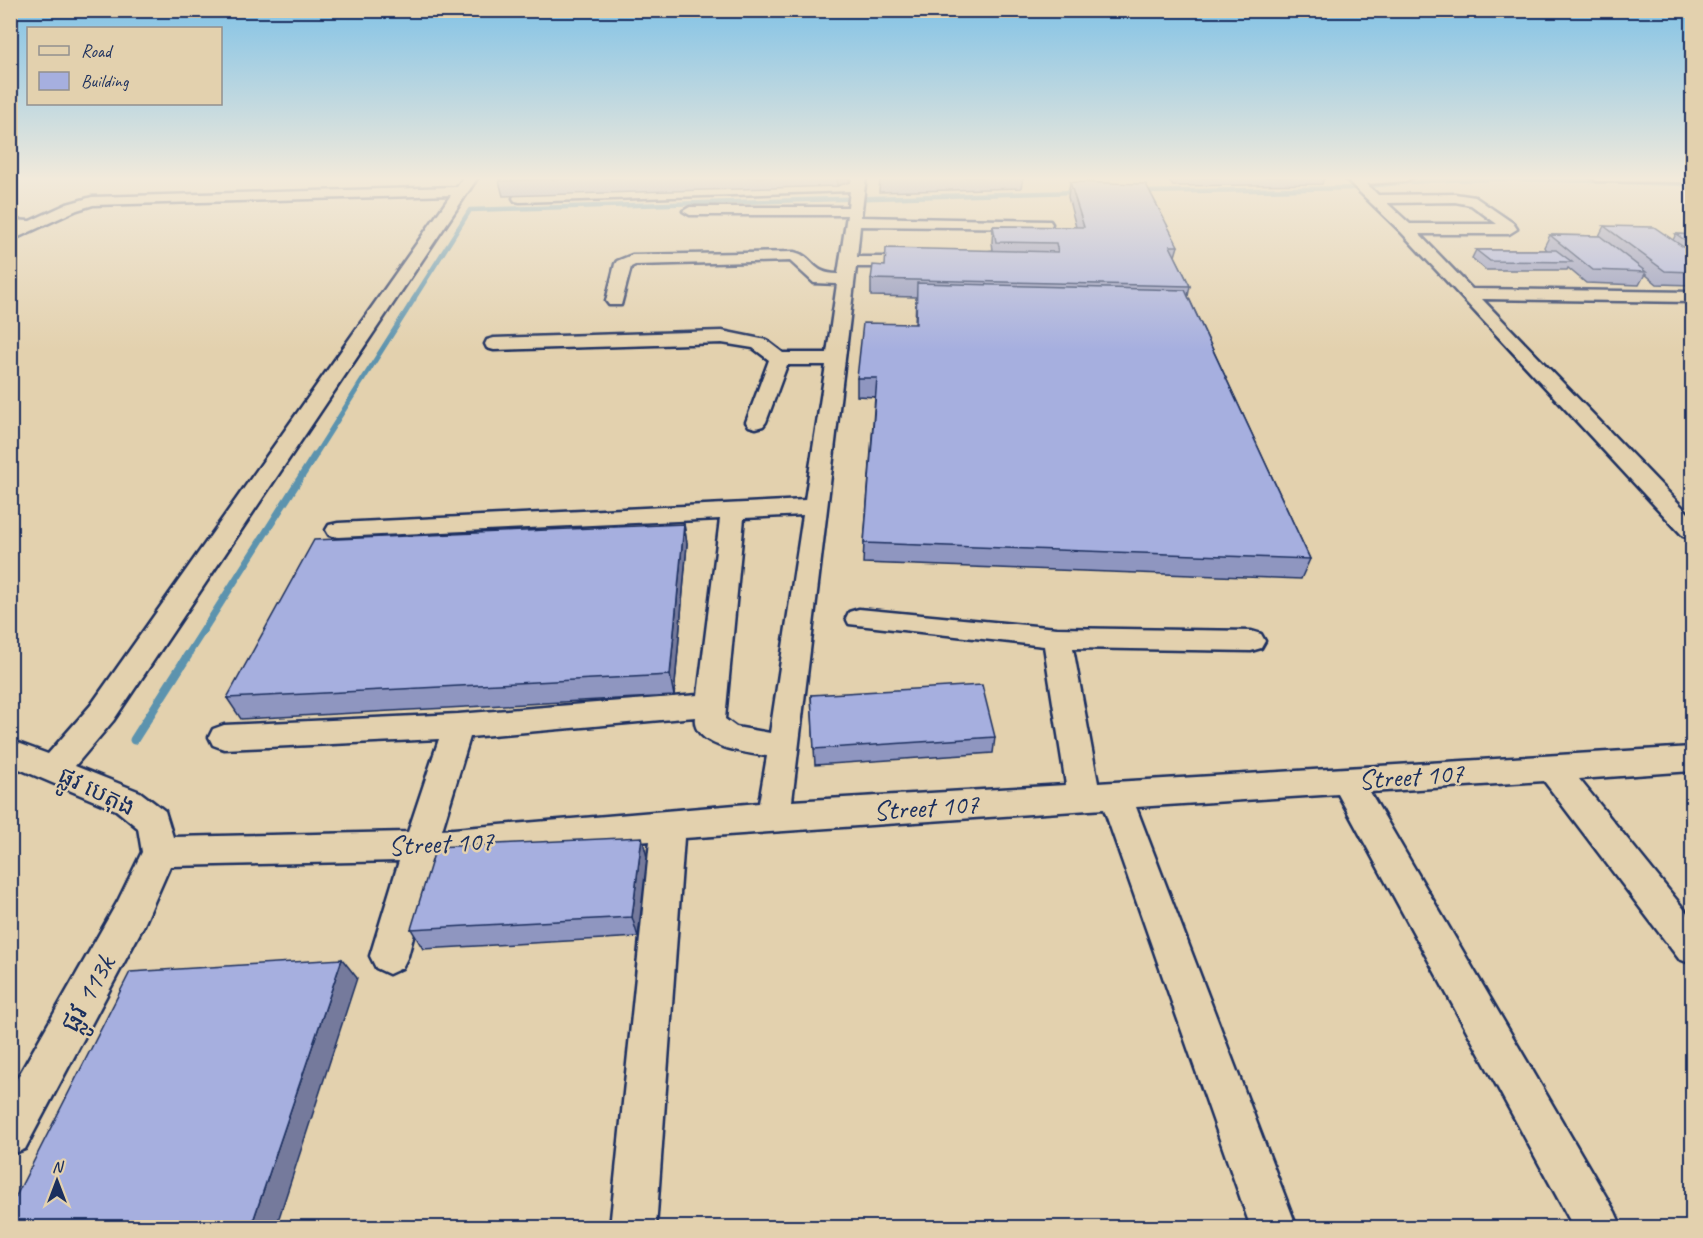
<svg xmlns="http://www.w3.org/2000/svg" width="1703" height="1238" font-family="Caveat,'Noto Sans Khmer',sans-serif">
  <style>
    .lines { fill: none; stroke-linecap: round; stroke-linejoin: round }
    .stream-far3 { stroke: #5c93ae; stroke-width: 4.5 }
    .stream-far2 { stroke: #5c93ae; stroke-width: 5 }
    .stream-far1 { stroke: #5c93ae; stroke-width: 7 }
    .stream { stroke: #5c93ae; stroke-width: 9 }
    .minor-casing { stroke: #1b2f5e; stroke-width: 5 }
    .minor { fill: #e3d1ae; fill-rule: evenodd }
    .wall { fill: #8f96c0; stroke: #1b2f5e; stroke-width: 1.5 }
    .shaded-wall { fill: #747a9c; stroke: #1b2f5e; stroke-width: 1.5 }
    .building { fill: #a6afdf; stroke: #1b2f5e; stroke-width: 1.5 }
    .labels { text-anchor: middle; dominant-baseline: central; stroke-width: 5; stroke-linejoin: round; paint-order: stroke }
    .street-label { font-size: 24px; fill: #1b2f5e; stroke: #e3d1ae }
    .near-street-label { font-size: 28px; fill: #1b2f5e; stroke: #e3d1ae }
  </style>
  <rect width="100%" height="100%" fill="#e3d1ae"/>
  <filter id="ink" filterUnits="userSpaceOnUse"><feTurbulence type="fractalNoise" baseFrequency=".0167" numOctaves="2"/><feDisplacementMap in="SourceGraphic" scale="12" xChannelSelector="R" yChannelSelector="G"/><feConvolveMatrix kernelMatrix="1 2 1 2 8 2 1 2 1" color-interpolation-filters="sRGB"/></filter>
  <g filter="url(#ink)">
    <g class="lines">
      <!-- stream-far3 -->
      <g class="stream-far3">
        <path d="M1140,192L1354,188C1462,172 1582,182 1692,184"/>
        <path d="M413,300L470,210L1077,192"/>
      </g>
      <!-- stream-far2 -->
      <path class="stream-far2" d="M314,457L414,299"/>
      <!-- stream-far1 -->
      <path class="stream-far1" d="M187,656L315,455"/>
      <!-- stream -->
      <path class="stream" d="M134,740L188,655"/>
      <!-- minor casing -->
      <g class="minor-casing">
        <g id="minor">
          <path d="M464,177H478L113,721L75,766L140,792L165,811L173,837L408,832L439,739L224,749L213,745L209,737L213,729L224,725L458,714L698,695L720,519L338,537L329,535L326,530L329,525L338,523L805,500L826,365H787L766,422L763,426L756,428L749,426L746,422L769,360L753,348L722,343L494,350L487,348L485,344L487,340L494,338L722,331L766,340L783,353H827L837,284L814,283L790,261L635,265L631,267L621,305H609L606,301L615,264L617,261L632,255L794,252C815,257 811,274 838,274L847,215H690L683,211L690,207H848L850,191L520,202L515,201L513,198L515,195L851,183L852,177H866L861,217L1050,221L1052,224L1050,227L1045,228L860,226L857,257H921L929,262L921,267H856L792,801L1066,785L1044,646L849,624L846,618L849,612L859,609L1057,628L1251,631L1261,634L1265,641L1261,648L1251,651L1073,648L1098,783L1692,747V771L1579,779L1692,919V964L1679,959L1544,781L1370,792L1615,1212L1622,1228H1574L1338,794L1136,807L1297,1228H1251L1104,809L684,838L656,1228H610L650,841L434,859L408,956L402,968L389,974L376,968L370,956L399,861L170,866L144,925L25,1149L10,1155V1091L118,901L142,852L138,828L116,810L10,765V740L48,754L91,705L451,195L93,205L77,210L10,241V231L14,229H10V220L30,221L67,204L92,197L457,187ZM803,515L770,733L736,727L725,719L744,518ZM695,717C691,747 747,753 767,756L759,803L442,830L470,737Z"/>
          <path d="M1344,177H1413L1406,181L1367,184L1378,195L1455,194L1475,197L1513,223L1517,229L1509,234H1419L1472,289L1692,292V302L1482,299L1692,517V538L1683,536L1401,232ZM1455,202L1471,205L1497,224H1410L1387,203Z"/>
          <path d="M1590,177H1692V182L1597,181Z"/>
        </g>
      </g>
      <!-- minor -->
      <use href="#minor" class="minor"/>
    </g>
    <!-- wall -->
    <g class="wall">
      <path d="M502,177H849V182L837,186L503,196L499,181Z"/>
      <path d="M880,177H1023L1021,188L879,192Z"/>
      <path d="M1166,177H1324L1322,184L1173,186Z"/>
      <path d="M1070,182L1178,246L1175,256L1190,286L1188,296L1310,559L1301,579L863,563L864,543L875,397L857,396V378L915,324L916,297L871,296V279L885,266L993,250L992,242L993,226L1076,227L1068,197Z"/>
      <path d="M1604,226L1673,240L1676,234L1692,235V285L1657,284L1645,274L1639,285L1586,283L1568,268L1567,270H1486L1472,258L1476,250H1547L1544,247L1550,235L1599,236Z"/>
      <path d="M684,524L687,544L674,696L241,719L227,698Z"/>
      <path d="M811,695L995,737L993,753L815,765Z"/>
      <path d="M647,857L638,937L423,949L411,929Z"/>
    </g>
    <!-- shaded-wall -->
    <g class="shaded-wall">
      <path d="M837,177H849V182L837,186Z"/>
      <path d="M684,524L687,544L674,696L670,675Z"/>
      <path d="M642,837L647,857L638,937L632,917Z"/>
      <path d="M342,959L357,978L276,1227H251Z"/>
      <path d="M10,1000L17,1006L10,1017Z"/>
    </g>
    <!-- building -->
    <g class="building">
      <path d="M502,177H632L499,181Z"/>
      <path d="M1174,177H1244L1174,178Z"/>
      <path d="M1070,182L1146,184L1178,246H1170L1190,286L871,279L873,265L885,266L886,248L1058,252L1056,243L996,242L993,226L1084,227Z"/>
      <path d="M1604,226L1654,227L1692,253V272L1665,271Z"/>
      <path d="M1676,234L1692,235V245Z"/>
      <path d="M1550,235L1600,236L1646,272L1593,270Z"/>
      <path d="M1476,250H1556L1572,262L1490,261Z"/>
      <path d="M917,283L1185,290L1310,559L864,543L877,378H857L863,323L916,324Z"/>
      <path d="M684,524L670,675L227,698L314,540Z"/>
      <path d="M982,685L995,737L814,749L811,695Z"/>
      <path d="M642,837L632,917L411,929L436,847Z"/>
      <path d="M342,959L251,1227H10V1208L130,972Z"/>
    </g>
  </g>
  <!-- sky -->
  <linearGradient id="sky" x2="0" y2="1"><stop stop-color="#81c2e6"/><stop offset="0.51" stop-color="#f2eadb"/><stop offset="1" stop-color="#f2eadb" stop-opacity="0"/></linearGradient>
  <rect width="1703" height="350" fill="url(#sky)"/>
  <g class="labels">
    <!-- street labels -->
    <g class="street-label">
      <text transform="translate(97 791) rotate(26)">ផ្លូវ បេតុង</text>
    </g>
    <!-- near-street labels -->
    <g class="near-street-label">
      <text transform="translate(1411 776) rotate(-4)">Street 107</text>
      <text transform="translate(926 807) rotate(-4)">Street 107</text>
      <text transform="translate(441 843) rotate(-3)">Street 107</text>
      <text transform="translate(87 994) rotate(-61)">ផ្លូវ 113k</text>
    </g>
  </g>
  <!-- margin -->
  <rect width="1703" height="1238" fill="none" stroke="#e3d1ae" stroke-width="36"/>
  <rect x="18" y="18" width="1667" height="1202" fill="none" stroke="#1b2f5e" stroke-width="2" filter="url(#ink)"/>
  <!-- legend -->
  <rect x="27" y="27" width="195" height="78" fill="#e3d1ae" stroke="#93908e" stroke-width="1.5"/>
  <rect x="39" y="46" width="30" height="9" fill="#e3d1ae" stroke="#93908e" stroke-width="1.5"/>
  <text x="81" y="57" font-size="18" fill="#1b2f5e">Road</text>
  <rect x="39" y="72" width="30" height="18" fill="#a6afdf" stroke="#93908e" stroke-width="1.5"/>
  <text x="81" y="87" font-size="18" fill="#1b2f5e">Building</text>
  <!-- north arrow -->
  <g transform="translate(57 1181)" stroke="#e3d1ae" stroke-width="4.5" paint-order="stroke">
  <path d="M0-4.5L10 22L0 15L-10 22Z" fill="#1b2f5e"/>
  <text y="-9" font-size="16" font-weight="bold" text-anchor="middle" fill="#1b2f5e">N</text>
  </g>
</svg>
